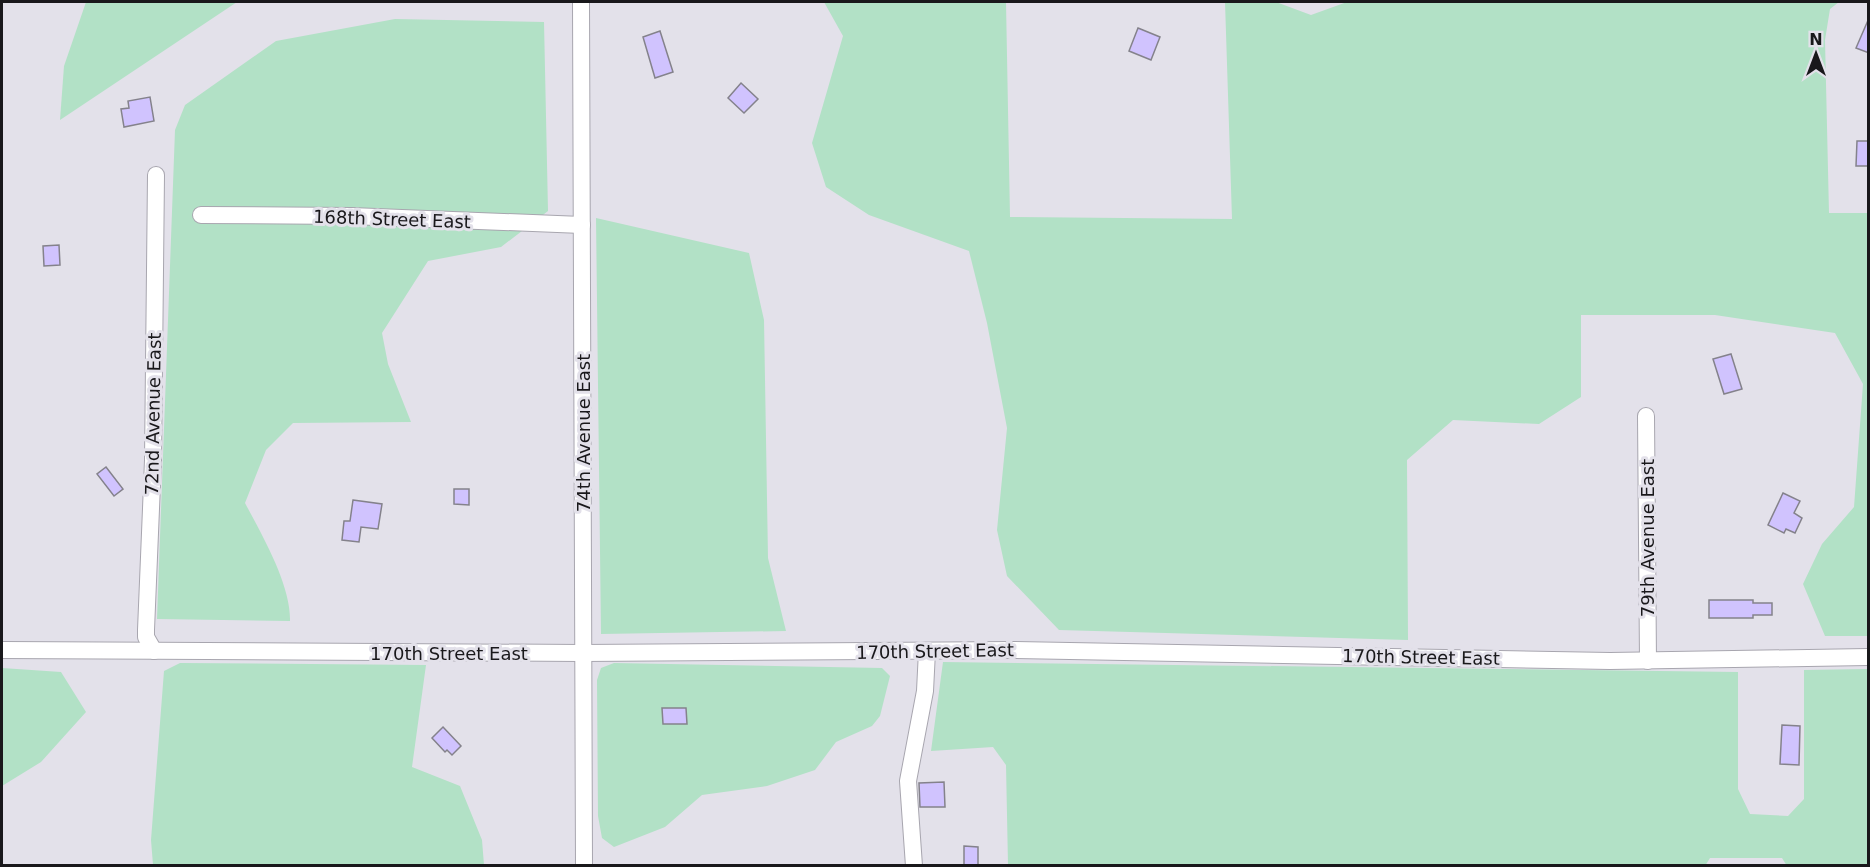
<svg xmlns="http://www.w3.org/2000/svg" width="1870" height="867" font-family="'DejaVu Sans',sans-serif">
  <style>
    .green { fill: #b2e1c6 }
    .building { fill: #d0c3fe; stroke: #84828b; stroke-width: 1.5 }
    .lines { fill: none; stroke-linecap: round; stroke-linejoin: round }
    .minor-casing { stroke: #a8a6af; stroke-width: 18 }
    .minor { stroke: #fff; stroke-width: 16 }
    .labels { text-anchor: middle; dominant-baseline: central; stroke-width: 6; stroke-linejoin: round; paint-order: stroke }
    .street-label { font-size: 18px; fill: #19181b; stroke: #e3e1ea }
  </style>
  <rect width="100%" height="100%" fill="#e3e1ea"/>
  <!-- green -->
  <g class="green">
    <path d="M86,2H237L60,120L64,66Z"/>
    <path d="M824,2H1006L1010,217L1232,219L1225,2H1276L1311,15L1347,2H1839L1830,9L1825,40L1829,213H1868V636H1825L1803,584L1822,544L1854,507L1863,384L1835,333L1715,315H1581V397L1539,424L1453,420L1407,460L1408,640L1059,630L1007,576L997,530L1007,428L987,323L969,251L869,215L826,187L812,143L843,36Z"/>
    <path d="M395,19L544,22L548,211L501,247L428,261L382,333L388,364L411,422L293,423L266,450L245,503C262,535 291,585 290,621L157,619L175,130L185,105L276,41Z"/>
    <path d="M596,218L749,253L764,320L768,558L786,631L601,634Z"/>
    <path d="M943,662L1738,672V789L1750,814L1788,816L1804,799V670L1868,669V865L1787,866L1782,858H1710L1705,866L1008,865L1006,765L993,747L931,751Z"/>
    <path d="M180,663L426,665L412,767L460,786L482,840L484,865H153L151,840L164,671Z"/>
    <path d="M614,663L882,668L890,676L880,716L872,726L836,742L815,770L767,786L702,795L665,827L614,847L602,838L598,816L597,680L601,668Z"/>
    <path d="M2,668L61,672L86,712L41,762L2,786Z"/>
  </g>
  <!-- building -->
  <g class="building">
    <path d="M1869,18V53L1856,48Z"/>
    <path d="M1138,28L1160,37L1151,60L1129,51Z"/>
    <path d="M660,31L673,72L655,78L643,37Z"/>
    <path d="M741,83L758,99L744,113L728,98Z"/>
    <path d="M150,97L154,121L124,127L121,109L129,108L128,101Z"/>
    <path d="M1857,141H1869V166H1856Z"/>
    <path d="M59,245L60,265L44,266L43,246Z"/>
    <path d="M1731,354L1742,389L1724,394L1713,359Z"/>
    <path d="M106,467L123,489L114,496L97,474Z"/>
    <path d="M454,489H469V505L454,504Z"/>
    <path d="M1783,493L1800,501L1794,513L1802,518L1795,533L1786,529L1784,533L1768,525Z"/>
    <path d="M353,500L382,504L378,529L361,527L359,542L342,540L344,521H350Z"/>
    <path d="M1709,600H1753V603H1772V615H1753V618H1709Z"/>
    <path d="M662,708H686L687,724H663Z"/>
    <path d="M1782,725L1800,726L1799,765L1780,764Z"/>
    <path d="M443,727L461,746L452,755L447,750L445,752L432,738Z"/>
    <path d="M944,782L945,807H920L919,783Z"/>
    <path d="M964,846L978,847V866H964Z"/>
  </g>
  <g class="lines">
    <!-- minor casing -->
    <g class="minor-casing">
      <g id="minor">
        <path d="M581,2L584,866"/>
        <path d="M201,215L351,216L582,225"/>
        <path d="M1646,416L1648,661"/>
        <path d="M2,650L582,653L1014,650L1610,661L1868,657"/>
        <path d="M154,651L146,637V630L153,460L156,175"/>
        <path d="M914,866L908,781L925,691L927,651"/>
      </g>
    </g>
    <!-- minor -->
    <use href="#minor" class="minor"/>
  </g>
  <g class="labels">
    <!-- street labels -->
    <g class="street-label">
      <text transform="translate(392 219) rotate(2)">168th Street East</text>
      <text transform="translate(153 414) rotate(-89)">72nd Avenue East</text>
      <text transform="translate(583 433) rotate(-90)">74th Avenue East</text>
      <text transform="translate(1647 538) rotate(-90)">79th Avenue East</text>
      <text transform="translate(935 651) rotate(-1)">170th Street East</text>
      <text x="449" y="653">170th Street East</text>
      <text transform="translate(1421 657) rotate(1)">170th Street East</text>
    </g>
  </g>
  <!-- border -->
  <rect width="1870" height="867" fill="none" stroke="#19181b" stroke-width="6"/>
  <!-- north arrow -->
  <g transform="translate(1816 54)" stroke="#e3e1ea" stroke-width="4.5" paint-order="stroke">
  <path d="M0-4.5L10 22L0 15L-10 22Z" fill="#19181b"/>
  <text y="-9" font-size="16" font-weight="bold" text-anchor="middle" fill="#19181b">N</text>
  </g>
</svg>
